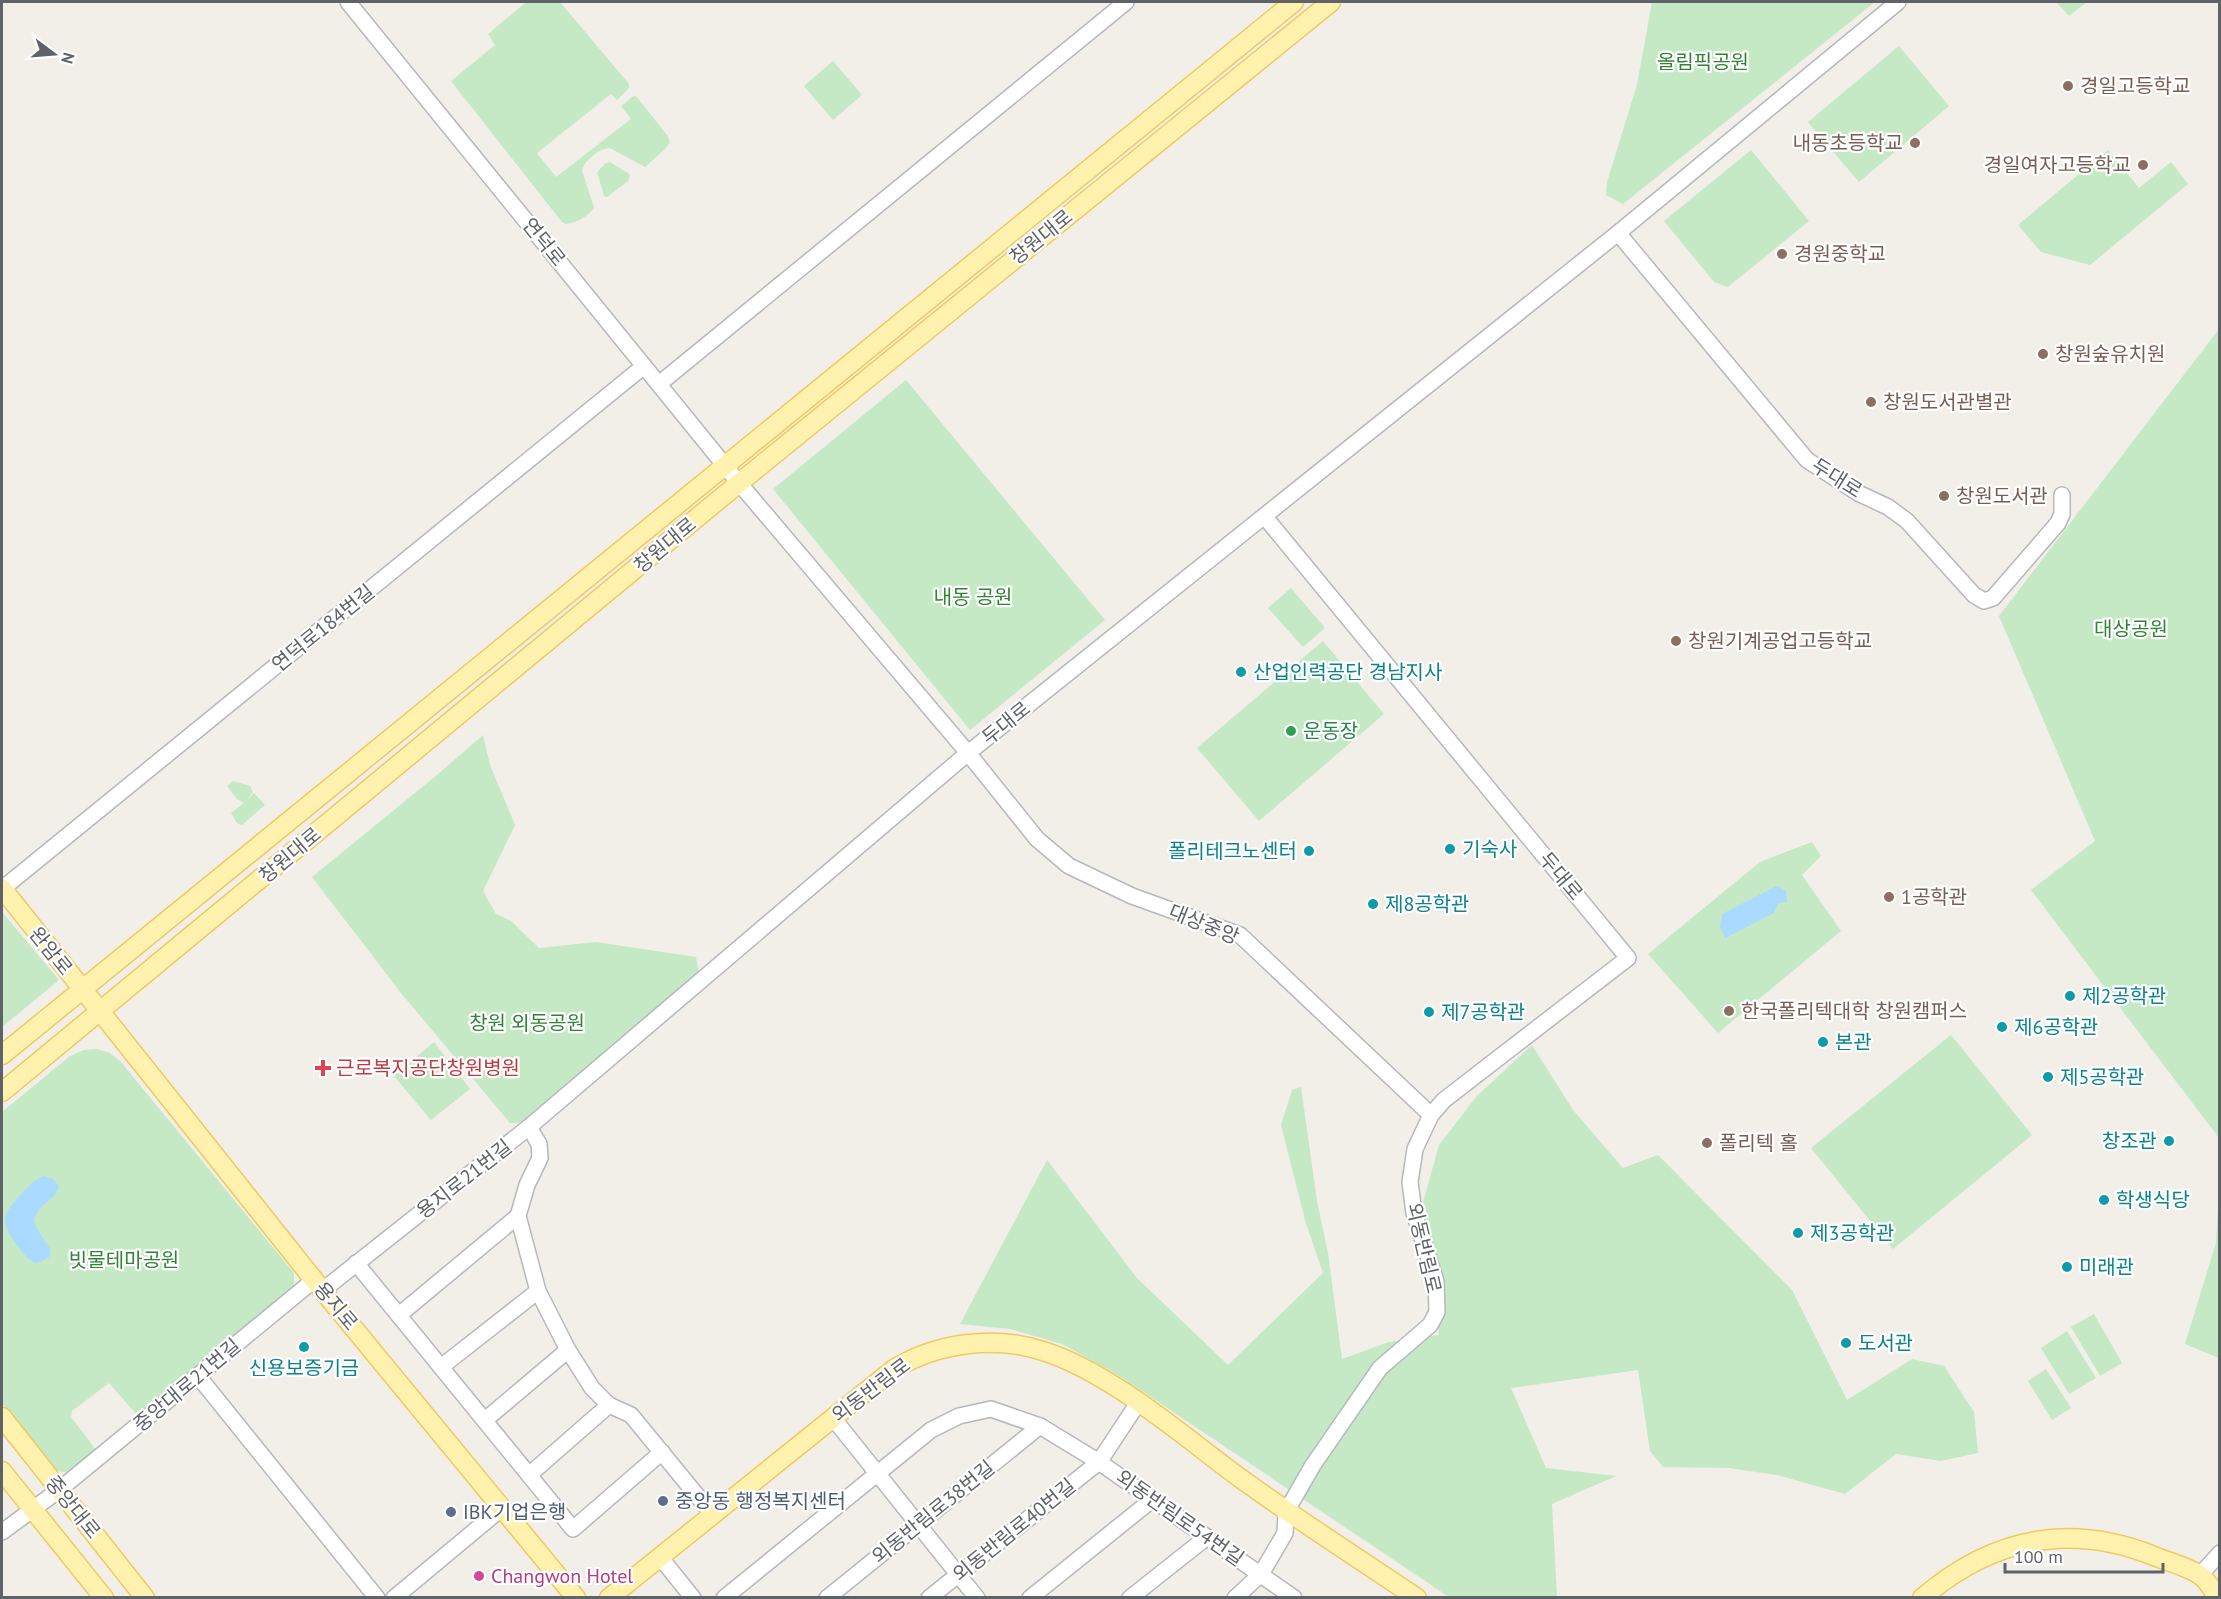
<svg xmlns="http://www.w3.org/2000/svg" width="2221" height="1599" font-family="'PT Sans','Noto Sans KR',sans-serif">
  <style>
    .green { fill: #c5e8c5 }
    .water { fill: #aadaff }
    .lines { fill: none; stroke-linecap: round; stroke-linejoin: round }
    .minor-casing { stroke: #b5b8bc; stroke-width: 18 }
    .major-casing { stroke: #f2c960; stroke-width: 21 }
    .minor { stroke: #fff; stroke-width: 15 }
    .major { stroke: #fff2af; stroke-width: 18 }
    .education-dot { fill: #8d6e63; stroke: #fff; stroke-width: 2 }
    .culture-dot { fill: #0f9aa8; stroke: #fff; stroke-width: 2 }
    .leisure-dot { fill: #2e9e5b; stroke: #fff; stroke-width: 2 }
    .health-dot { fill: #e0444e; stroke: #fff; stroke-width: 2 }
    .service-dot { fill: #5c6f8a; stroke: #fff; stroke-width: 2 }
    .hotel-dot { fill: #d1479c; stroke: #fff; stroke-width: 2 }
    .labels { text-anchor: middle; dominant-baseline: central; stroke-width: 4.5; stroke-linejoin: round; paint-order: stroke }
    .park-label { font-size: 20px; fill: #348238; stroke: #fff }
    .education-label { font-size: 20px; fill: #785e54; stroke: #fff; text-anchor: start }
    .street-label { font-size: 20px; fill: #5f6368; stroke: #fff }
    .culture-label { font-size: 20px; fill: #0d838f; stroke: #fff; text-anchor: start }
    .leisure-label { font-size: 20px; fill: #27864d; stroke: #fff; text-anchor: start }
    .health-label { font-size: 20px; fill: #be3a42; stroke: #fff; text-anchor: start }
    .service-label { font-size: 20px; fill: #4e5e75; stroke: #fff; text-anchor: start }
    .hotel-label { font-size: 20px; fill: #b23c85; stroke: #fff; text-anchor: start }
  </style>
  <rect width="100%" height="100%" fill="#f1efe8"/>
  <!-- green -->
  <g class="green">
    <path d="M524,2H560L629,84V88L617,100L611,94L537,153L556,177L631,119L621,106L632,97L636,96L667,135L670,142L665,149L645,167L610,148C600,148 585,160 582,170L594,208C588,216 577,223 566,224L562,222L451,81L495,45L488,34L525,3Z"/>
    <path d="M1652,2H1875L1623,204L1606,195L1607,182L1637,85Z"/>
    <path d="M2056,2H2087L2069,16Z"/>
    <path d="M1899,46L1949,106L1859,182L1808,122Z"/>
    <path d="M833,61L862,95L833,120L804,86Z"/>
    <path d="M1751,150L1809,221L1728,287L1714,282L1664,221Z"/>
    <path d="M2108,150L2139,188L2171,162L2188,184L2090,265L2041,252L2018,225Z"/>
    <path d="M610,162L628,173L630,176L628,181L607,197L604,196L597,172L606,163Z"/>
    <path d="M2219,329V1138L2031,890L2095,841L1999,616Z"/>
    <path d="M906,380L1105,620L970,730L773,489Z"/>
    <path d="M1291,588L1325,628L1303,647L1268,608Z"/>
    <path d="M1323,641L1384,714L1259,821L1197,748Z"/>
    <path d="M483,735L490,765L515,825L483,891L496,914L511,921L539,948L596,942L696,957L700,979L530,1123H510L401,993L312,877L437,775Z"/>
    <path d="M233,781L250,786L253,792L246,801L254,793L265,805L242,825L237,823L231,813L244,803L237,799L227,786Z"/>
    <path d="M1812,842L1821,856L1802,875L1841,931L1718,1033L1648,954L1760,862Z"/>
    <path d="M2,912L59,980L2,1027Z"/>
    <path d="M1951,1035L2032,1135L1893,1249L1811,1148Z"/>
    <path d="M434,1042L470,1089L431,1120L394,1076Z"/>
    <path d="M1532,1045L1573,1110L1623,1168L1658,1155L1792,1290L1847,1400L1912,1359L1944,1366L1974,1412L1978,1453L1941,1461L1896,1454L1845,1494L1777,1475L1729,1468L1663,1467L1650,1451L1638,1370L1511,1388L1546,1468L1616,1476L1552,1504L1557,1597H1449L1118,1375L1062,1344L1010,1329L960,1324L1047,1160L1137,1278L1228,1365L1323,1273L1305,1220L1281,1125L1292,1090L1301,1087L1317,1201L1328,1253L1342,1359L1389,1342L1439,1335L1422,1206L1439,1145L1477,1096Z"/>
    <path d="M97,1049L110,1053L121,1062L294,1273V1284L292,1290L138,1416L109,1383L72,1411L71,1417L94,1447L95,1452C77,1467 67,1483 47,1462L2,1403V1112L70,1056L84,1050Z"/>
    <path d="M2219,1188L2220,1358H2219L2185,1344L2216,1243Z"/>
    <path d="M2094,1314L2122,1363L2100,1376L2071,1327Z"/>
    <path d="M2067,1331L2096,1378L2069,1394L2041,1348Z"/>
    <path d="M2046,1369L2071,1408L2052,1420L2028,1381Z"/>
  </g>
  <!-- water -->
  <g class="water">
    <path d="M1777,886L1786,891L1787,902L1778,903L1774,913L1725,938L1720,927L1722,914Z"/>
    <path d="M44,1176L53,1179L59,1187L55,1195L40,1208L34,1219C34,1237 70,1255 36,1263C28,1260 24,1254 19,1248C0,1221 0,1217 22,1193C29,1186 35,1179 44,1176Z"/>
  </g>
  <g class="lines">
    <!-- minor casing -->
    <g class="minor-casing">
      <g id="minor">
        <path d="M348,2L739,483L968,753L1618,233L1898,2"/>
        <path d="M1618,233L1807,460L1858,493L1888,507L1907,521L1974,595L1984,601L1993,598L2058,523L2062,514V495"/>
        <path d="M659,384L1126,2"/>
        <path d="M2,889L644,366"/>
        <path d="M529,1127L968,753L1037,839L1069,866L1132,896L1240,935L1431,1115"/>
        <path d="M356,1263L573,1529L662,1452"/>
        <path d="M323,1290L529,1127L539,1144L540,1158L527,1185L518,1216L538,1291L568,1350L592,1388L609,1405L631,1415L713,1515"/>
        <path d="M399,1315L518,1216"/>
        <path d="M441,1367L538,1291"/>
        <path d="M198,1376L377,1598"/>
        <path d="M833,1418L977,1598"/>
        <path d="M485,1420L568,1350"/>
        <path d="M529,1475L609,1405"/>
        <path d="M2,1532L59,1490L314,1280"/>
        <path d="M660,1557L693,1598"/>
        <path d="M2200,1575L2220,1553"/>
        <path d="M394,1598L502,1508"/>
        <path d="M724,1598L931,1430L959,1416L991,1409L1040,1426L1099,1462L1294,1598"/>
        <path d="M827,1598L1040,1426"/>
        <path d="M929,1598L1099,1462L1138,1403"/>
        <path d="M1030,1598L1153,1499"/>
        <path d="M1130,1598L1207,1537"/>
        <path d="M1235,1598L1261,1574L1285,1533L1286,1512L1313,1465L1380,1368L1430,1325L1437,1312L1436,1281L1414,1213L1410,1182L1415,1149L1431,1115L1444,1100L1628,958L1265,517"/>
      </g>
    </g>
    <!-- major casing -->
    <g class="major-casing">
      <g id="major">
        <path d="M2,888L314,1280L576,1598"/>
        <path d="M2,1055L1294,2"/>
        <path d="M2,1092L739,483L1331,2"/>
        <path d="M2,1417L145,1598"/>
        <path d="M2,1471L104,1598"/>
        <path d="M609,1598L894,1369C937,1343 994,1335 1043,1351C1110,1372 1183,1436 1240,1478C1298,1520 1358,1558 1417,1598"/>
        <path d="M1922,1598C1992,1538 2069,1522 2154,1556C2166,1561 2192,1568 2201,1576C2208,1581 2213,1591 2218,1598"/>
      </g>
    </g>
    <!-- minor -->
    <use href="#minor" class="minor"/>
    <!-- major -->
    <use href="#major" class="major"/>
  </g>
  <!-- markers -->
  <g class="education-dot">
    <circle cx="2068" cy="86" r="6"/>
    <circle cx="1915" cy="143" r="6"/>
    <circle cx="2143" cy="165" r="6"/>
    <circle cx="1782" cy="254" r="6"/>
    <circle cx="2043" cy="354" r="6"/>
    <circle cx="1871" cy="402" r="6"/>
    <circle cx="1944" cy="496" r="6"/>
    <circle cx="1676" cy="641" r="6"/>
    <circle cx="1889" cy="897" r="6"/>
    <circle cx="1729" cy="1011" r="6"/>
    <circle cx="1707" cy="1143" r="6"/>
  </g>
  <g class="culture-dot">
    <circle cx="1241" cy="672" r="6"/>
    <circle cx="1450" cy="849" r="6"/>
    <circle cx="1309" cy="851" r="6"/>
    <circle cx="1373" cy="904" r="6"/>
    <circle cx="2070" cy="996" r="6"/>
    <circle cx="1429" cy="1012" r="6"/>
    <circle cx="2002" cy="1027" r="6"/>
    <circle cx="1823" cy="1042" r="6"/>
    <circle cx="2048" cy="1077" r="6"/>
    <circle cx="2169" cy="1141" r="6"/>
    <circle cx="2104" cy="1200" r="6"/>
    <circle cx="1798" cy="1233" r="6"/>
    <circle cx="2067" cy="1267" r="6"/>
    <circle cx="1846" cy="1343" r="6"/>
    <circle cx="304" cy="1347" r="6"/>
  </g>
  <circle class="leisure-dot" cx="1291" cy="731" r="6"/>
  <path class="health-dot" d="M320 1059h6v6h6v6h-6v6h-6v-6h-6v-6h6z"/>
  <g class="service-dot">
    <circle cx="663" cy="1501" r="6"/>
    <circle cx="451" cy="1512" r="6"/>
  </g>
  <circle class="hotel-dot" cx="479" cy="1576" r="6"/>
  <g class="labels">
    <!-- park labels -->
    <g class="park-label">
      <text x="1703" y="62">올림픽공원</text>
      <text x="973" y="597">내동 공원</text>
      <text x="2131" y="629">대상공원</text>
      <text x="527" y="1023">창원 외동공원</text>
      <text x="124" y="1260">빗물테마공원</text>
    </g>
    <!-- education labels -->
    <g class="education-label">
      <text x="2080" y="86">경일고등학교</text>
      <text x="1903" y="143" text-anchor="end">내동초등학교</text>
      <text x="2131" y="165" text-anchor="end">경일여자고등학교</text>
      <text x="1794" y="254">경원중학교</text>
      <text x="2055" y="354">창원숲유치원</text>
      <text x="1883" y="402">창원도서관별관</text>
      <text x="1956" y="496">창원도서관</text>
      <text x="1688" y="641">창원기계공업고등학교</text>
      <text x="1901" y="897">1공학관</text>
      <text x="1741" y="1011">한국폴리텍대학 창원캠퍼스</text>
      <text x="1719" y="1143">폴리텍 홀</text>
    </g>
    <!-- street labels -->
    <g class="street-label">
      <text transform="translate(1041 237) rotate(-39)">창원대로</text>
      <text transform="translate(544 242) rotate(51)">연덕로</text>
      <text transform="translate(1837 478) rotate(32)">두대로</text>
      <text transform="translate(665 545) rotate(-40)">창원대로</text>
      <text transform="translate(323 628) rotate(-39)">연덕로184번길</text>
      <text transform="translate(1006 723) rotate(-39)">두대로</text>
      <text transform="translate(290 855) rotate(-40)">창원대로</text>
      <text transform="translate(1561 876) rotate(50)">두대로</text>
      <text transform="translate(1204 924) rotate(22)">대상중앙</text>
      <text transform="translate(51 951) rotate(51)">완암로</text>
      <text transform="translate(464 1179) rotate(-38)">용지로21번길</text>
      <text transform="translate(1424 1248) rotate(77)">외동반림로</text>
      <text transform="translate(336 1306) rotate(50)">용지로</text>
      <text transform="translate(187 1385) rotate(-40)">중앙대로21번길</text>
      <text transform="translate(871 1390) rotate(-37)">외동반림로</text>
      <text transform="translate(73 1507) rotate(51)">중앙대로</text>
      <text transform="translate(933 1512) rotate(-39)">외동반림로38번길</text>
      <text transform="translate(1180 1518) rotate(35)">외동반림로54번길</text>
      <text transform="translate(1014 1530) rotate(-39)">외동반림로40번길</text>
    </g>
    <!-- culture labels -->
    <g class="culture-label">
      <text x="1253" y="672">산업인력공단 경남지사</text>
      <text x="1462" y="849">기숙사</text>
      <text x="1297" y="851" text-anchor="end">폴리테크노센터</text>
      <text x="1385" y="904">제8공학관</text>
      <text x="2082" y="996">제2공학관</text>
      <text x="1441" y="1012">제7공학관</text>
      <text x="2014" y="1027">제6공학관</text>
      <text x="1835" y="1042">본관</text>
      <text x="2060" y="1077">제5공학관</text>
      <text x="2157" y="1141" text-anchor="end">창조관</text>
      <text x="2116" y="1200">학생식당</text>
      <text x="1810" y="1233">제3공학관</text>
      <text x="2079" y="1267">미래관</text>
      <text x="1858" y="1343">도서관</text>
      <text x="304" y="1368" text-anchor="middle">신용보증기금</text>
    </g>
    <!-- leisure labels -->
    <g class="leisure-label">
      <text x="1303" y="731">운동장</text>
    </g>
    <!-- health labels -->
    <g class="health-label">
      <text x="336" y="1068">근로복지공단창원병원</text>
    </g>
    <!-- service labels -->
    <g class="service-label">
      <text x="675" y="1501">중앙동 행정복지센터</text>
      <text x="463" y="1512">IBK기업은행</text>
    </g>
    <!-- hotel labels -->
    <g class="hotel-label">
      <text x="491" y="1576">Changwon Hotel</text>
    </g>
  </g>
  <!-- border -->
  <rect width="2221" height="1599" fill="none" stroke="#5f6368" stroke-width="6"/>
  <!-- north arrow -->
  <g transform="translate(54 54) rotate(106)" stroke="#ffffff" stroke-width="4.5" paint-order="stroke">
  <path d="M0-4.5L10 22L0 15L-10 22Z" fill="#5f6368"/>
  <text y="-9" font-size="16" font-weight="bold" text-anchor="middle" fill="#5f6368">N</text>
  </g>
  <!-- scale -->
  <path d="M2005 1563v9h158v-9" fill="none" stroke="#5f6368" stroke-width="3"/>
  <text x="2014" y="1563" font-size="18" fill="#5f6368" stroke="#ffffff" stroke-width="4.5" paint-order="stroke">100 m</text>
</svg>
